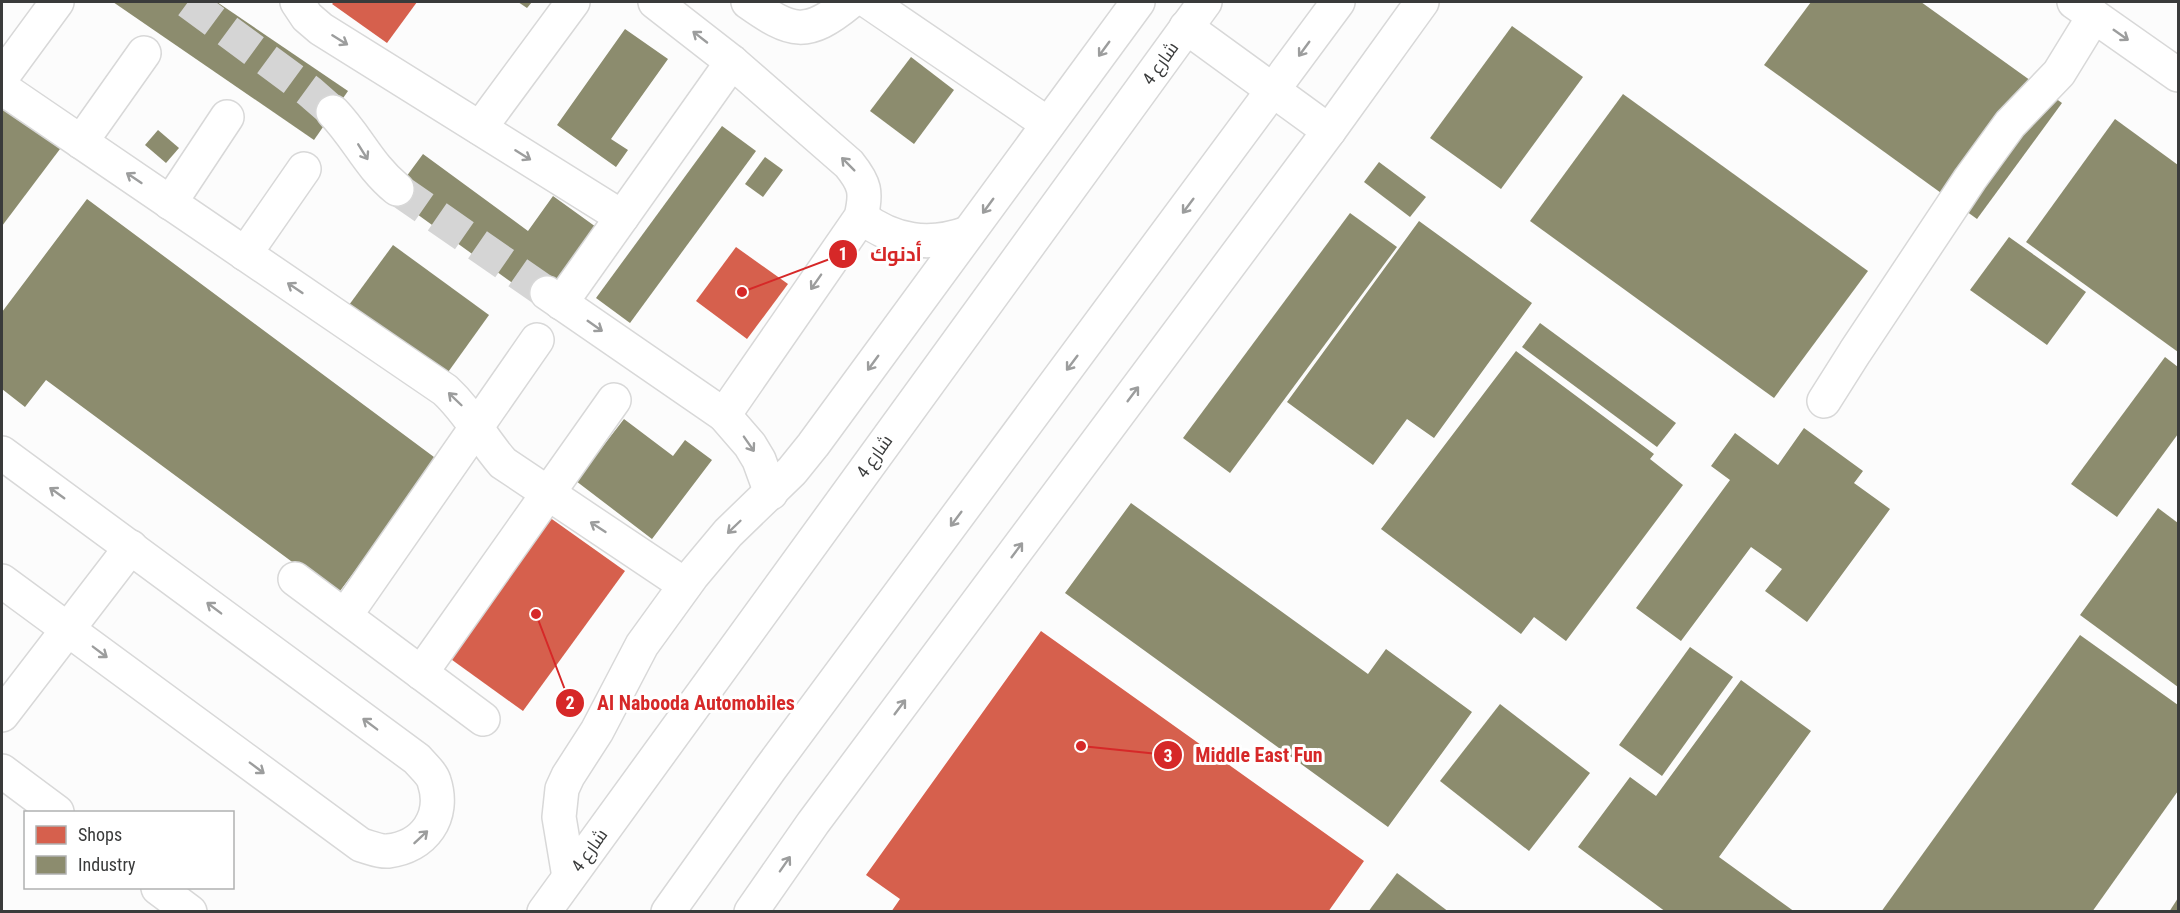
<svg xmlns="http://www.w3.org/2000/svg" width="2180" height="913" font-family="'Roboto Condensed',Cairo,sans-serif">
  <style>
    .shops { fill: #d6604d }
    .industry { fill: #8c8c6e }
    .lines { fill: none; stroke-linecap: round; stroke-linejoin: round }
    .minor-tunnel { stroke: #d5d5d5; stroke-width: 33; stroke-dasharray: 33 16; stroke-linecap: butt }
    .minor-casing { stroke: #d8d8d8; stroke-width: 36 }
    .minor { stroke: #fff; stroke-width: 33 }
    .oneway { stroke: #9c9d9d }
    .labels { text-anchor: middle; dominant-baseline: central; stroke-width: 6; stroke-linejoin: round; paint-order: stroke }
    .street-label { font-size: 18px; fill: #3a3b3b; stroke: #fff }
    .leader { fill: none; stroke: #d62828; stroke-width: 2 }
    .callout-dot { fill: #d62828; stroke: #fff; stroke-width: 2 }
    .mark-label { font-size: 18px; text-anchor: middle; font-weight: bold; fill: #fff }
    .callout-label { font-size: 20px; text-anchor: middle; font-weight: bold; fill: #d62828; stroke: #fff; stroke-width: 6; stroke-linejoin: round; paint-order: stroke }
  </style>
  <rect width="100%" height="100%" fill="#fcfcfc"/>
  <!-- shops -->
  <g class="shops">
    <path d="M334,2H417L387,43L332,4Z"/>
    <path d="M736,247L788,284L747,339L696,301Z"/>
    <path d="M549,517L625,571L523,711L448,657Z"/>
    <path d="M1041,631L1364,861L1328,912H891L900,899L866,875Z"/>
  </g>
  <!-- industry -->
  <g class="industry">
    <path d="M113,2H217L348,91L314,140Z"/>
    <path d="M518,2H532L527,8Z"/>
    <path d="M1811,2H1921L2062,103L1977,219L1764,65Z"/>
    <path d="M1512,26L1583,77L1501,189L1430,138Z"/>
    <path d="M625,29L668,59L611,139L628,150L616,167L557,125Z"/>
    <path d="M911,57L954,90L914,144L870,111Z"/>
    <path d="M1623,94L1868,271L1774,398L1530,221Z"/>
    <path d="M7,103L63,145L2,226V110Z"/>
    <path d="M2115,119L2178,165V352L2026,242Z"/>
    <path d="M722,126L756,151L630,323L596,298Z"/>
    <path d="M158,130L179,148L166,163L145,145Z"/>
    <path d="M423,154L528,231L553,196L596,227L540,303L392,196Z"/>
    <path d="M765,157L783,170L763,197L745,184Z"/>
    <path d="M1379,162L1426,197L1410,217L1364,182Z"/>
    <path d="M87,199L438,460L337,595L46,380L25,407L2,389V312Z"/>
    <path d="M1350,213L1397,247L1230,473L1183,438Z"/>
    <path d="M1419,221L1532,303L1434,438L1407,419L1373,465L1287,402Z"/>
    <path d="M2009,237L2086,292L2047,345L1970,290Z"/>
    <path d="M393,245L489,315L446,375L349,305Z"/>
    <path d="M1540,323L1676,423L1657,447L1522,347Z"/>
    <path d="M1516,351L1654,454L1650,459L1683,485L1566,641L1534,617L1521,634L1381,529Z"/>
    <path d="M2165,357L2178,367V434L2117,517L2071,484Z"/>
    <path d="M624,419L673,456L685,440L712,460L652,539L576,481Z"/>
    <path d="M1804,428L1863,471L1854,483L1890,509L1807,622L1765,591L1782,569L1751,547L1681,641L1636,608L1730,480L1711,466L1735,433L1778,465Z"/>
    <path d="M1131,503L1368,674L1386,649L1472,712L1388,827L1065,593Z"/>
    <path d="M2158,508L2178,523V687L2080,615Z"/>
    <path d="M2080,635L2178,705V791L2092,912H1881Z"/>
    <path d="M1690,647L1733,677L1662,776L1619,745Z"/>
    <path d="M1741,680L1811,731L1719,857L1795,912H1666L1578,847L1630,777L1656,796Z"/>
    <path d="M1500,704L1590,773L1529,851L1440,781Z"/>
    <path d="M1397,873L1449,912H1368Z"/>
    <path d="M2178,898V912H2169Z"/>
  </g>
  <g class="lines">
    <!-- minor-tunnel -->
    <g class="minor-tunnel">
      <path d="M188,2L309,91L333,112"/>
      <path d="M397,189L547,293"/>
    </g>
    <!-- minor casing -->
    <g class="minor-casing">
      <g id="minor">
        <path d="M297,2L307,17L321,29L622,217"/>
        <path d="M655,2L732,62L849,164C865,184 867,192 861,217L724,415"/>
        <path d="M748,2C792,33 806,38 850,2"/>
        <path d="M869,2L1048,124"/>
        <path d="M2074,2L2178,75"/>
        <path d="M1186,27L1329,131"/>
        <path d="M2,77L57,2"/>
        <path d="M2,88L445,390C470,413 481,438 503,463L685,585"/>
        <path d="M333,112C358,138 368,165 397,189"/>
        <path d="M480,128L573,2"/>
        <path d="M81,142L144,53"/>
        <path d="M170,203L227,117"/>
        <path d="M861,217C894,242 929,247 968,233"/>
        <path d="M245,254L304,169"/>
        <path d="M547,293L724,415L750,445L759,460L771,493"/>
        <path d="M561,303L732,62"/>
        <path d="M1824,401L1855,352L1970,179L2010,124L2059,73L2094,16"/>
        <path d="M2,453L417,759C423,766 432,774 434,781C446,817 424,847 388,851C380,852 369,847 361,845L2,581"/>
        <path d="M295,579L483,719"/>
        <path d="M345,616L537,340"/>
        <path d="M421,673L614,400"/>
        <path d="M2,715L131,547"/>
        <path d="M2,771L57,812"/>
        <path d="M569,877L559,817L562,789L568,776L597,731L642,645L692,576L728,533L792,471L813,445L1138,2"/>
        <path d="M158,888L190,912"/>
        <path d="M544,912L1205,2"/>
        <path d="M668,912L770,769L1338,2"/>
        <path d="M751,912L813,823L1329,131L1422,2"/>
      </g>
    </g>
    <!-- minor -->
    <use href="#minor" class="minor"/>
  </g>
  <!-- one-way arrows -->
  <defs><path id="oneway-shaft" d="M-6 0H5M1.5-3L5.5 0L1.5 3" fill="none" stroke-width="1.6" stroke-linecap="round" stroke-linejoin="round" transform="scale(1.5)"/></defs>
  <g class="oneway">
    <use href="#oneway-shaft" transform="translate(2121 35) rotate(35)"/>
    <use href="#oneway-shaft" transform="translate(700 37) rotate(-142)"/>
    <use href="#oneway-shaft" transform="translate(340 40) rotate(32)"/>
    <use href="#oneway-shaft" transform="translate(1104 49) rotate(126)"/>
    <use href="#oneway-shaft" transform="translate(1304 49) rotate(126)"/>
    <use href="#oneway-shaft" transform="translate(363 152) rotate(58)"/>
    <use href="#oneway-shaft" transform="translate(523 155) rotate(32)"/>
    <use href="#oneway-shaft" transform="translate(848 164) rotate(-135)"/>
    <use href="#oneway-shaft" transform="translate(134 178) rotate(-146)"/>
    <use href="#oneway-shaft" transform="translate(988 206) rotate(126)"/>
    <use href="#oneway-shaft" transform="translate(1188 206) rotate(127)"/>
    <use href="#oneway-shaft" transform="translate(816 282) rotate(125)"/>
    <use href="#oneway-shaft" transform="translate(295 288) rotate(-146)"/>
    <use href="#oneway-shaft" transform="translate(595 326) rotate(35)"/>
    <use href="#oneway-shaft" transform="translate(873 363) rotate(126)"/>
    <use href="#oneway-shaft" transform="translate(1072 363) rotate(127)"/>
    <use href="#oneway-shaft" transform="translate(1133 394) rotate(-53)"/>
    <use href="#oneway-shaft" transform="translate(455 399) rotate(-136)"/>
    <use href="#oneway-shaft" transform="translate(749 444) rotate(55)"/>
    <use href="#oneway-shaft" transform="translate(57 493) rotate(-144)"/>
    <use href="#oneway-shaft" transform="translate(956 519) rotate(127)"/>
    <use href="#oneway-shaft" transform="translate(598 527) rotate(-147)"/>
    <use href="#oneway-shaft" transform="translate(734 527) rotate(136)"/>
    <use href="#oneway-shaft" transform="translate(1017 550) rotate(-53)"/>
    <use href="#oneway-shaft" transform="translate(214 608) rotate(-143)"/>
    <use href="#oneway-shaft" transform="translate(100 652) rotate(37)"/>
    <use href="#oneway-shaft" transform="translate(900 707) rotate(-53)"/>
    <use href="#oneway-shaft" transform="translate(370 724) rotate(-143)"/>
    <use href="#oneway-shaft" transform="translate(257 768) rotate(37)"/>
    <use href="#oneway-shaft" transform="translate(421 837) rotate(-43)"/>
    <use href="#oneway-shaft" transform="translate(785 864) rotate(-55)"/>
  </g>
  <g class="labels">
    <!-- street labels -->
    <g class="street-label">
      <text transform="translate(1160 63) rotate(-54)">شارع 4</text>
      <text transform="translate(874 456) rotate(-54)">شارع 4</text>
      <text transform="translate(589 850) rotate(-54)">شارع 4</text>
    </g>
  </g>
  <!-- callouts -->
  <path class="leader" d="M742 292L843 254M536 614L570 703M1081 746L1168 755"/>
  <g class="callout-dot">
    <circle cx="742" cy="292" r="6"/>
    <circle cx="536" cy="614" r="6"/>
    <circle cx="1081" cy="746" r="6"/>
    <circle cx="843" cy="254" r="15"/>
    <circle cx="570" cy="703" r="15"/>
    <circle cx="1168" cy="755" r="15"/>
  </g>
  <g class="mark-label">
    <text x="843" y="260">1</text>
    <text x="570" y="709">2</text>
    <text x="1168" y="762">3</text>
  </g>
  <g class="callout-label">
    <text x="896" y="261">أدنوك</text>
    <text x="696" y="710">Al Nabooda Automobiles</text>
    <text x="1259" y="762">Middle East Fun</text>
  </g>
  <!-- border -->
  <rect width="2180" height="913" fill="none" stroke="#3a3b3b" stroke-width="6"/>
  <!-- legend -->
  <rect x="24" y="811" width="210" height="78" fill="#ffffff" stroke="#b0b1b1" stroke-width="1.5"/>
  <rect x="36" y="826" width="30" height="18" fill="#d6604d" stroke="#b0b1b1" stroke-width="1.5"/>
  <text x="78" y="841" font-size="18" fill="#3a3b3b">Shops</text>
  <rect x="36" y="856" width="30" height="18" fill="#8c8c6e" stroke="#b0b1b1" stroke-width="1.5"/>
  <text x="78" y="871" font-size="18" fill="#3a3b3b">Industry</text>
</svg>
